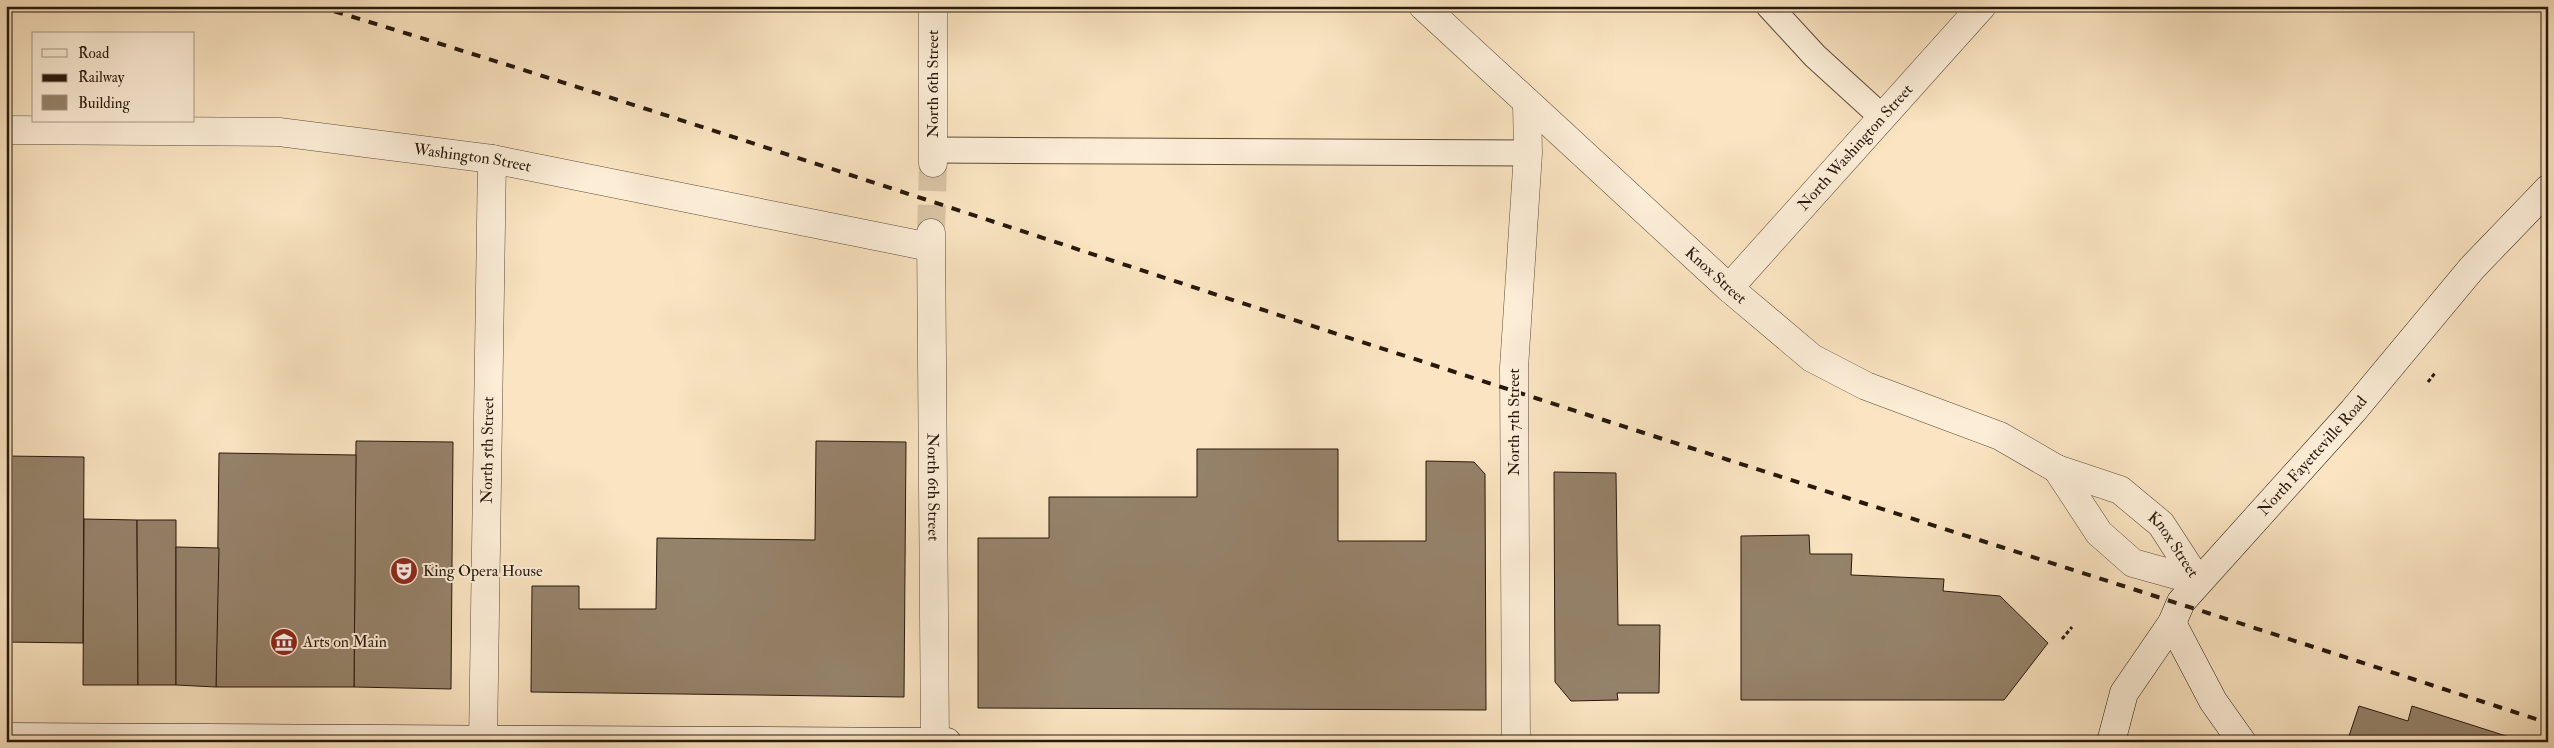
<svg xmlns="http://www.w3.org/2000/svg" width="2554" height="748" font-family="'IM FELL Double Pica',serif">
  <style>
    .building { fill: #95826a; stroke: #28180c }
    .lines { fill: none; stroke-linecap: round; stroke-linejoin: round }
    .street-tunnel { stroke: #dac5a6; stroke-width: 28; stroke-dasharray: 28 14; stroke-linecap: butt }
    .lane-casing { stroke: #5c4b39; stroke-width: 27 }
    .street-casing { stroke: #5c4b39; stroke-width: 29 }
    .secondary-casing { stroke: #28180c; stroke-width: 29 }
    .path { stroke: #28180c; stroke-width: 3; stroke-dasharray: 4 2.5; stroke-linecap: butt }
    .lane { stroke: #fcedd7; stroke-width: 25 }
    .street { stroke: #fcedd7; stroke-width: 28 }
    .secondary { stroke: #fcedd7; stroke-width: 28 }
    .rail { stroke: #28180c; stroke-width: 4; stroke-dasharray: 9 9; stroke-linecap: butt }
    .labels { text-anchor: middle; dominant-baseline: central; stroke-width: 4; stroke-linejoin: round; paint-order: stroke }
    .street-label { font-size: 16px; fill: #28180c; stroke: #fcedd7 }
    .poi-label { font-size: 16px; fill: #28180c; stroke: #fcedd7; text-anchor: start }
  </style>
  <rect width="100%" height="100%" fill="#fae4c1"/>
  <filter id="stains"><feTurbulence type="fractalNoise" baseFrequency=".004" numOctaves="4"/><feColorMatrix values="0 0 0 0 .2 0 0 0 0 .09 0 0 0 0 .02 0 0 0 .5 -.17"/></filter>
  <radialGradient id="worn" r=".72"><stop offset=".6" stop-color="#630" stop-opacity="0"/><stop offset="1" stop-color="#630" stop-opacity=".3"/></radialGradient>
  <!-- building -->
  <g class="building">
    <path d="M356,441L453,442L451,689L354,687Z"/>
    <path d="M816,441L906,442L904,697L531,692L532,586H579V609H656L657,538L815,540Z"/>
    <path d="M1197,449H1338V541H1426V461L1474,462L1485,474L1486,710L978,708V538H1049V497H1197Z"/>
    <path d="M219,453L356,455L354,687H216Z"/>
    <path d="M6,456L84,457L83,643L6,642Z"/>
    <path d="M1554,472L1616,473L1618,625H1660L1659,693H1617L1618,700L1571,701L1555,682Z"/>
    <path d="M84,519L137,520L138,685H83Z"/>
    <path d="M137,520H176V685H138Z"/>
    <path d="M1809,535L1810,554H1852L1851,575L1944,579L1943,591L2000,596L2048,643L2004,700H1741V536Z"/>
    <path d="M176,547L219,548L216,687L176,685Z"/>
    <path d="M2359,706L2408,721L2412,706L2525,742H2347Z"/>
  </g>
  <g class="lines">
    <!-- street-tunnel -->
    <path class="street-tunnel" d="M931,233L933,163"/>
    <!-- lane casing -->
    <g class="lane-casing">
      <g id="lane">
        <path d="M1769,6L1815,56L1882,117"/>
        <path d="M933,150L1528,153"/>
      </g>
    </g>
    <!-- street casing -->
    <g class="street-casing">
      <g id="street">
        <path id="s1" d="M1423,6L1729,288L1812,358L1866,386L2000,436L2057,469L2120,490L2161,524L2198,581"/>
        <path id="s2" d="M6,130L279,132L492,159L930,247"/>
        <path d="M933,163V6"/>
        <path id="s3" d="M931,233L935,742"/>
        <path id="s4" d="M1729,288L1982,6"/>
        <path d="M2057,469L2099,533L2133,563L2198,581"/>
        <path id="s5" d="M483,742L492,159"/>
        <path d="M1516,742L1514,368L1528,153L1527,103"/>
      </g>
    </g>
    <!-- secondary casing -->
    <g class="secondary-casing">
      <g id="secondary">
        <path d="M2172,623L2213,701L2242,742"/>
        <path d="M6,737L947,742"/>
        <path id="s6" d="M2111,742L2124,693L2172,623L2181,602L2353,411L2472,268L2548,189"/>
      </g>
    </g>
    <!-- path -->
    <g class="path">
      <path d="M2428,382L2435,373"/>
      <path d="M2062,639L2072,627"/>
    </g>
    <!-- lane -->
    <use href="#lane" class="lane"/>
    <!-- street -->
    <use href="#street" class="street"/>
    <!-- secondary -->
    <use href="#secondary" class="secondary"/>
    <!-- rail -->
    <path class="rail" d="M317,6C689,119 1057,244 1427,363C1800,484 2175,601 2548,723"/>
  </g>
  <!-- icons -->
  <defs>
    <g id="theatre-disc" transform="scale(1.4375)"><circle r="9.5" fill="#8f2418" stroke="#fcedd7"/><path d="M-5-5.5Q0-4 5-5.5V0Q5 5 0 6Q-5 5-5 0ZM-3.3-2.5H-1v1.5H-3.3ZM1-2.5H3.3v1.5H1ZM-2.8 1Q0 5.5 2.8 1Z" fill="#fff"/></g>
    <g id="museum-disc" transform="scale(1.4375)"><circle r="9.5" fill="#8f2418" stroke="#fcedd7"/><path d="M0-6L6-3V-2H-6V-3ZM-5-1h2V3h-2ZM-1-1h2V3h-2ZM3-1h2V3H3ZM-6 4H6V6H-6Z" fill="#fff"/></g>
  </defs>
  <g fill-rule="evenodd">
    <use href="#theatre-disc" x="404" y="571"/>
    <use href="#museum-disc" x="284" y="642"/>
  </g>
  <g class="labels">
    <!-- street labels -->
    <g class="street-label">
      <text transform="translate(933 84) rotate(-90)">North 6th Street</text>
      <text stroke="none"><textPath href="#s4" startOffset="189">North Washington Street</textPath></text>
      <text stroke="none"><textPath href="#s2" startOffset="468">Washington Street</textPath></text>
      <text stroke="none"><textPath href="#s1" startOffset="398">Knox Street</textPath></text>
      <text transform="translate(1514 422) rotate(-90)">North 7th Street</text>
      <text stroke="none"><textPath href="#s5" startOffset="292">North 5th Street</textPath></text>
      <text stroke="none"><textPath href="#s6" startOffset="355">North Fayetteville Road</textPath></text>
      <text stroke="none"><textPath href="#s3" startOffset="254">North 6th Street</textPath></text>
      <text stroke="none"><textPath href="#s1" startOffset="938">Knox Street</textPath></text>
    </g>
    <!-- poi labels -->
    <g class="poi-label">
      <text x="423" y="571">King Opera House</text>
      <text x="303" y="642">Arts on Main</text>
    </g>
  </g>
  <!-- margin -->
  <rect width="2554" height="748" fill="none" stroke="#fae4c1" stroke-width="25"/>
  <rect x="8" y="8" width="2539" height="733" fill="none" stroke="#28180c" stroke-width="2.5"/>
  <rect x="12" y="12" width="2529" height="723" fill="none" stroke="#28180c"/>
  <!-- legend -->
  <rect x="32" y="32" width="162" height="90" fill="#fcedd7" stroke="#a79886"/>
  <rect x="42" y="49" width="25" height="8" fill="#fcedd7" stroke="#a79886"/>
  <text x="78" y="58" font-size="15" fill="#28180c">Road</text>
  <rect x="42" y="74" width="25" height="8" fill="#28180c" stroke="#a79886"/>
  <text x="78" y="82" font-size="15" fill="#28180c">Railway</text>
  <rect x="42" y="95" width="25" height="15" fill="#95826a" stroke="#a79886"/>
  <text x="78" y="108" font-size="15" fill="#28180c">Building</text>
  <rect width="100%" height="100%" filter="url(#stains)"/>
  <rect width="100%" height="100%" fill="url(#worn)"/>
</svg>
